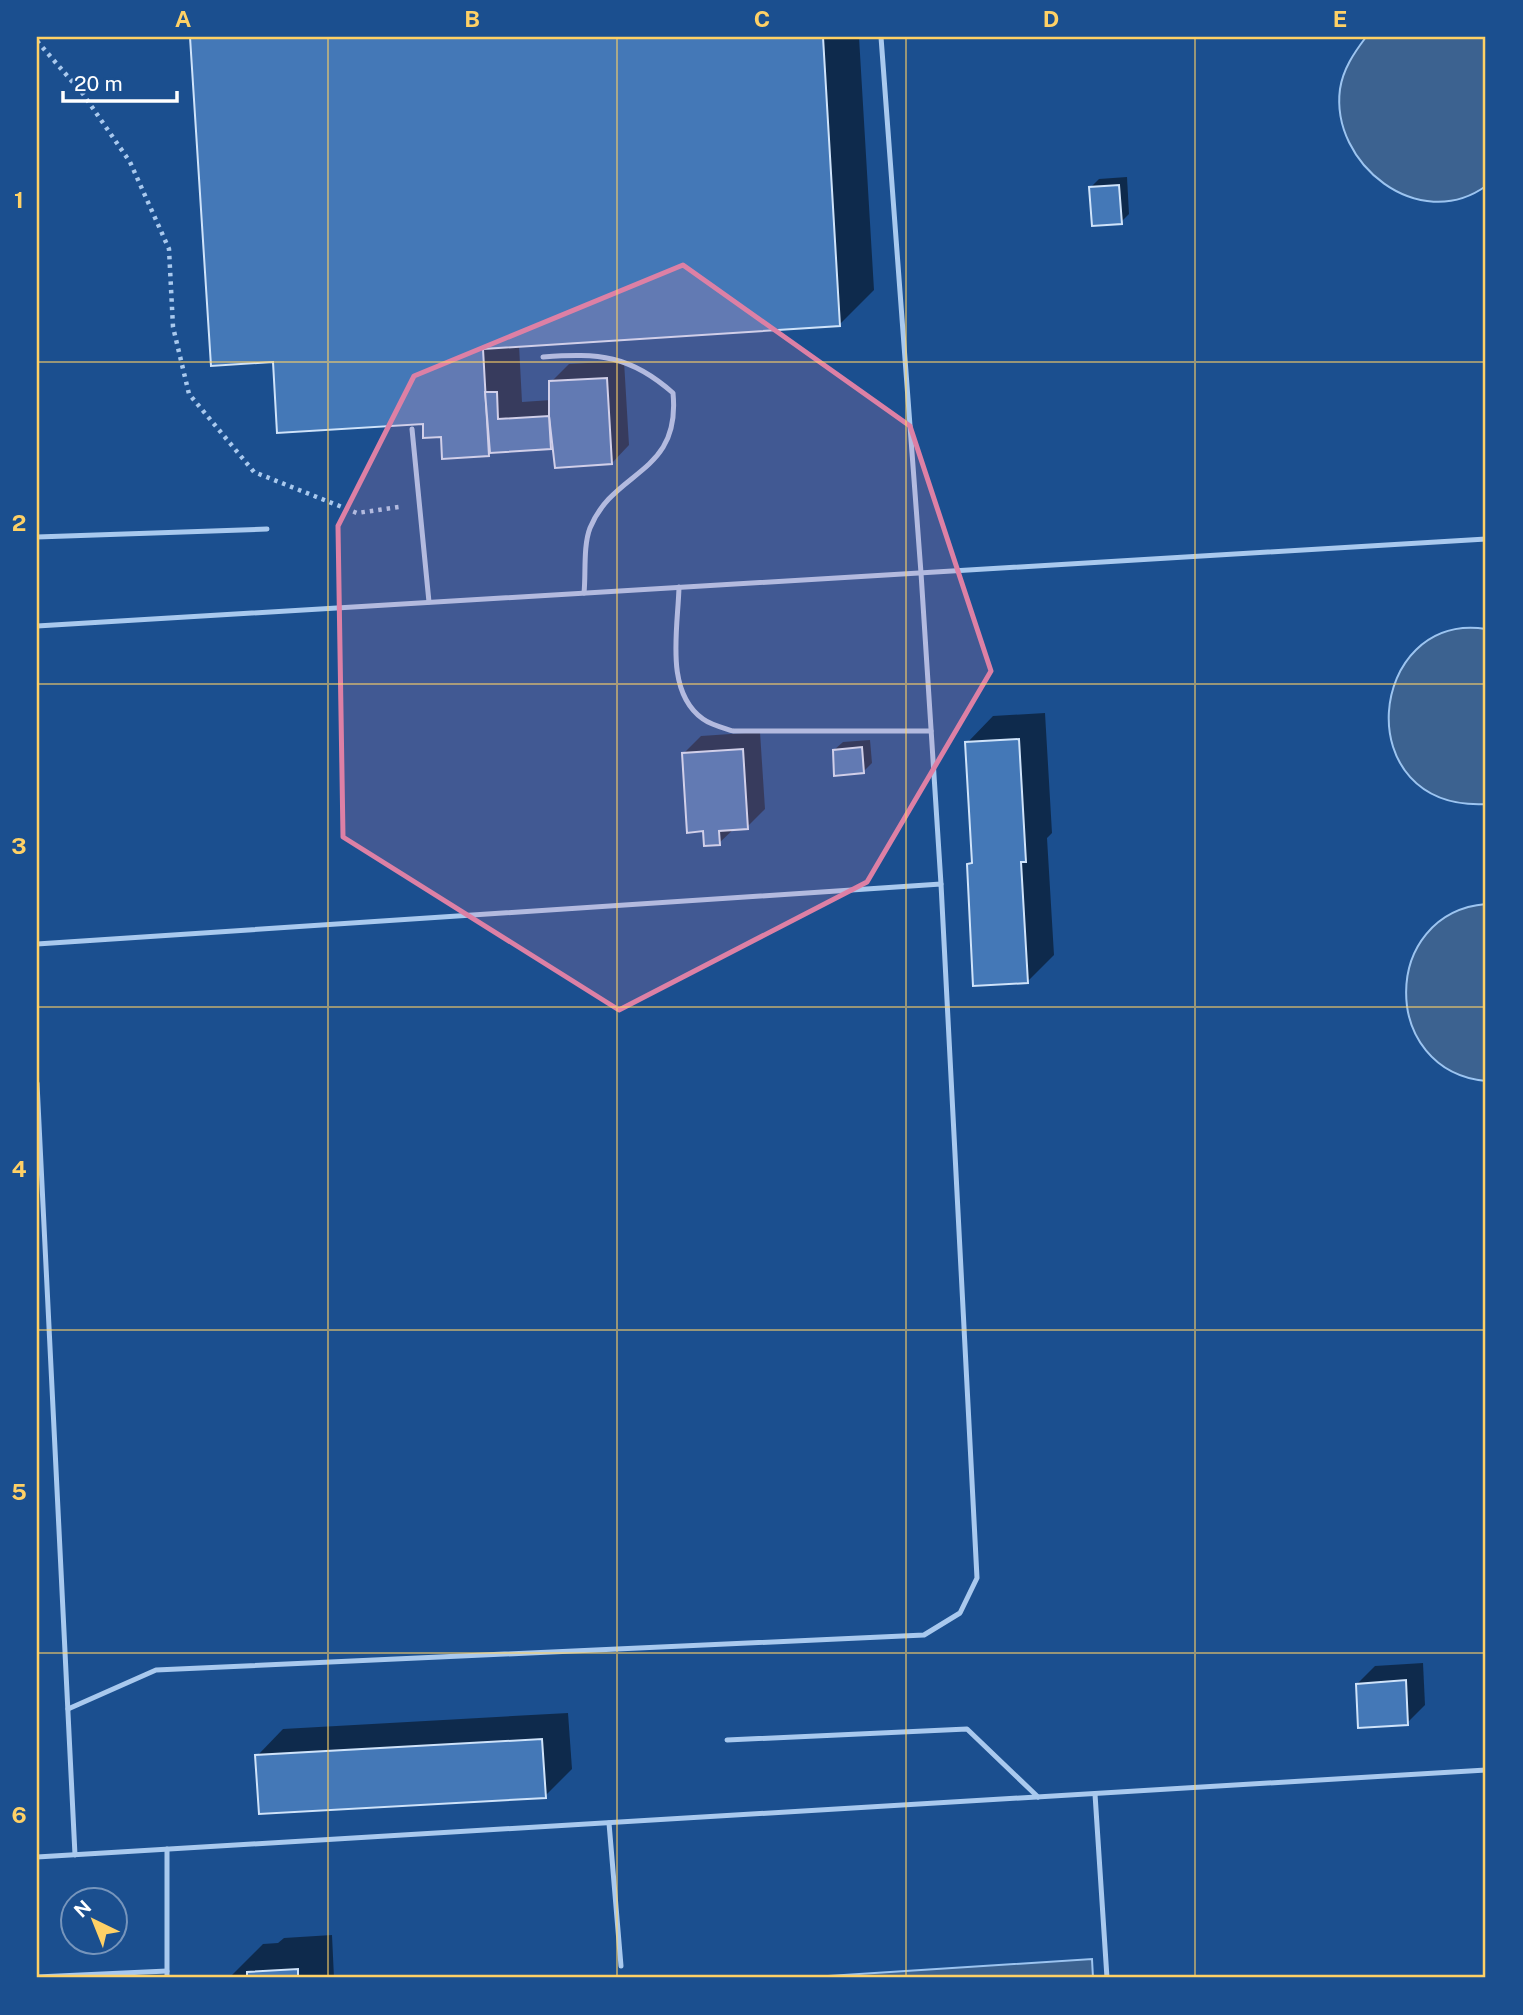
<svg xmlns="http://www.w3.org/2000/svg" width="1523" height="2015" font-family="'Public Sans',sans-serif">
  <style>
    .water { fill: #3c6290; stroke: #9cc4f0; stroke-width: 2 }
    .shadow { fill: #0007 }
    .building { fill: #4478b7; stroke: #cfe3fa; stroke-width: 2 }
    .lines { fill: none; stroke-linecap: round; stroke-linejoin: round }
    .path { stroke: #a9c9ee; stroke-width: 4.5; stroke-dasharray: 3.5 5; stroke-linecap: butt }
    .service { stroke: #a9c9ee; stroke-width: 5 }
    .marked { fill: #dd80a5; fill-opacity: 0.2; stroke: #dd80a5; stroke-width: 5; stroke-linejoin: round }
    .grid { fill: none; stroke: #ffd166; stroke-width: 2; stroke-opacity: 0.55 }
    .neatline { fill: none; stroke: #ffd166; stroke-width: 2.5 }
    .grid-label { font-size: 23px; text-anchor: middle; font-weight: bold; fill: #ffd166 }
  </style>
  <rect width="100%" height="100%" fill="#1b4f8f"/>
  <!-- water -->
  <g class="water">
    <path d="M1366,37H1486V186C1419,234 1330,164 1340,89C1343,69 1354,53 1366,37Z"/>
    <path d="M1486,629V804C1346,811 1367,611 1486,629Z"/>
    <path d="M1486,904V1081C1379,1071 1380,913 1486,904Z"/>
    <path d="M1092,1959L1093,1978H797Z"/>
  </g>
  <!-- shadow -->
  <g class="shadow">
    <path d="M192,37H859L874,290L839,325L519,345L522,402L551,400V382L569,364L624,361L629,445L612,463L555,443L550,448L492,451L489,454L443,435L425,423L274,360L212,364Z"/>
    <path d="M1127,177L1129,214L1121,222L1091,187L1099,179Z"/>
    <path d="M1045,713L1052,833L1047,838L1054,955L1027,982L969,864L974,859L967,743L993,716Z"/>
    <path d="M760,732L765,809L747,827L735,828L719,843L705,829L683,754L701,736Z"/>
    <path d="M870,740L872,763L863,772L834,750L843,742Z"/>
    <path d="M1423,1663L1425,1705L1407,1723L1357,1684L1375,1666Z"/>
    <path d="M568,1713L572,1769L545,1796L257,1756L283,1729Z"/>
    <path d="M332,1935L334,1978H229L263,1944L278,1943L284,1938Z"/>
  </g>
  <!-- building -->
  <g class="building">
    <path d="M190,37H823L840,326L483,349L489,456L442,459L441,437L423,438V424L277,433L273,362L211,366Z"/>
    <path d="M1119,185L1122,224L1092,226L1089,187Z"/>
    <path d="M607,378L612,464L555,468L549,416V381Z"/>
    <path d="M485,392H497L498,419L549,416L551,449L490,453Z"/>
    <path d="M1019,739L1026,862H1021L1028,983L973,986L967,864L972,863L965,742Z"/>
    <path d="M862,747L864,773L834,776L833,750Z"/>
    <path d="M743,749L748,829L719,831L720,845L704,846L703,831L687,833L682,753Z"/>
    <path d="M1406,1680L1408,1725L1358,1728L1356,1684Z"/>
    <path d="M542,1739L546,1798L259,1814L255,1755Z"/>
    <path d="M298,1969V1978H227L247,1977V1972Z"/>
  </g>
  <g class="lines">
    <!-- path -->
    <path class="path" d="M37,41L83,94L130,162L169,249L173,327L189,394L254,472L357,513L399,507"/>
    <!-- service -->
    <g class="service">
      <path d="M881,37L921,573L941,884"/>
      <path d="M543,357C599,353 630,355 673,393C681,475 614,469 590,528C583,546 586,574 584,593"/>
      <path d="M412,429L429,602"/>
      <path d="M37,537L267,529"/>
      <path d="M679,587C678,629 664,691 703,719C711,725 724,728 733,731H931"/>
      <path d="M37,626L1486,539"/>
      <path d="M37,944L941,884L977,1578L960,1613L924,1635L156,1670L68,1709"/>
      <path d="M37,1083L75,1855"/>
      <path d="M727,1740L967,1729L1038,1797"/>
      <path d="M1095,1794L1107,1978"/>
      <path d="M609,1823L621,1966"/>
      <path d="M167,1849V1978"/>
      <path d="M37,1857L1486,1770"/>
      <path d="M37,1977L167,1971"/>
    </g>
  </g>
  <!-- marked area -->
  <path class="marked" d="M683,265L910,426L991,671L867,882L619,1010L343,837L338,526L414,376Z"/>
  <!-- grid -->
  <path class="grid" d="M328,37V1978M617,37V1978M906,37V1978M1195,37V1978M37,362H1486M37,684H1486M37,1007H1486M37,1330H1486M37,1653H1486"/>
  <!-- border -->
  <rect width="1523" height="2015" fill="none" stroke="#1b4f8f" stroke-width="77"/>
  <!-- north arrow -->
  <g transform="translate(94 1921) rotate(317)"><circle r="33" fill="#1b4f8f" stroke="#7695bc" stroke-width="2"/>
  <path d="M0-5L12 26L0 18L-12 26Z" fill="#ffd166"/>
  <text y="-10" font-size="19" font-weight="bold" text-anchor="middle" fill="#ffffff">N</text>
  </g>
  <!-- scale -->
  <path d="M63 91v10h114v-10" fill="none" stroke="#ffffff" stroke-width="3.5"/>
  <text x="74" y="91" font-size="21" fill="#ffffff" stroke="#1b4f8f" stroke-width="5" paint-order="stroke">20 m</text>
  <rect x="38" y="38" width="1446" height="1938" class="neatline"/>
  <g class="grid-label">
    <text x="183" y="27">A</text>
    <text x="472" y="27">B</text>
    <text x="762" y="27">C</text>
    <text x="1051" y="27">D</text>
    <text x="1340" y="27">E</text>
    <text x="19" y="208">1</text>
    <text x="19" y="531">2</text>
    <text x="19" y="854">3</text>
    <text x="19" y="1177">4</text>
    <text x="19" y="1500">5</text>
    <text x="19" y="1823">6</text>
  </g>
</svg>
